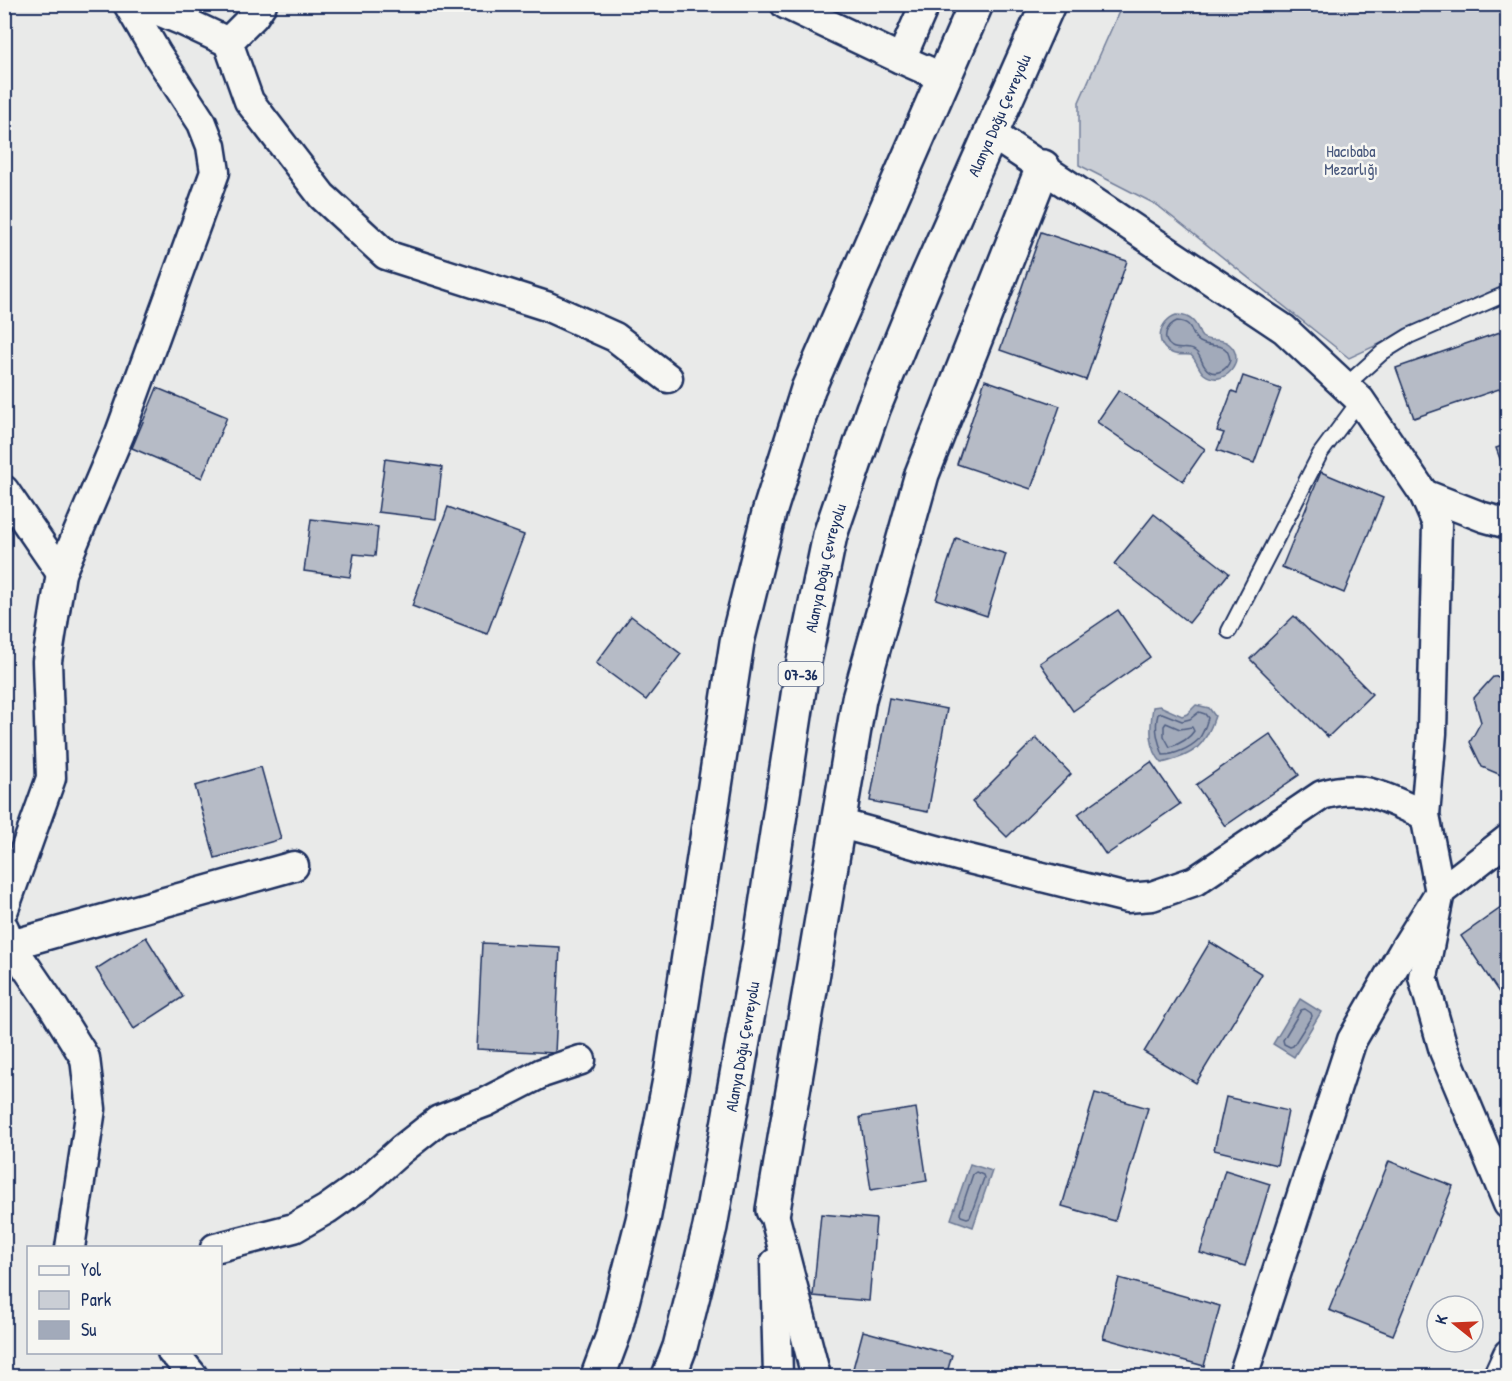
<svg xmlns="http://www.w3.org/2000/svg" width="1512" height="1381" font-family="'Patrick Hand',sans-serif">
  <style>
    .green { fill: #caced5; stroke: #727e9a; stroke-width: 1.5 }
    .water { fill: #a2aaba; stroke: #6c7995; stroke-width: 1.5 }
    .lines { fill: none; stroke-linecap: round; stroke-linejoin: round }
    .shore { stroke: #516083; stroke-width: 1.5 }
    .building { fill: #b6bbc6; stroke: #1b2f5e; stroke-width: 1.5 }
    .service-casing { stroke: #1b2f5e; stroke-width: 18 }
    .minor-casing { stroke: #1b2f5e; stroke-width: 33 }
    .tertiary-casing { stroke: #1b2f5e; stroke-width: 38 }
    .trunk-casing { stroke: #1b2f5e; stroke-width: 38 }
    .service { stroke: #f6f6f2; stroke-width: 14 }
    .minor { stroke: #f6f6f2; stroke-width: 28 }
    .tertiary { stroke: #f6f6f2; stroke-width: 33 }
    .trunk { stroke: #f6f6f2; stroke-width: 33 }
    .labels { text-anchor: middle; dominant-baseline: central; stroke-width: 5; stroke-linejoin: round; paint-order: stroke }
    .shield { fill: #f6f6f2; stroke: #5d6b8a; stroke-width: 1.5 }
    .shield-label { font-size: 15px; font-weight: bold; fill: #1b2f5e }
    .street-label { font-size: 16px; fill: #1b2f5e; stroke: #f6f6f2 }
    .park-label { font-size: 16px; fill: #47577c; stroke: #f6f6f2 }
  </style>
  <rect width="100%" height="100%" fill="#e9eae9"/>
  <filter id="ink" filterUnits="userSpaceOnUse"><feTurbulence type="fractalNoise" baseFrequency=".0167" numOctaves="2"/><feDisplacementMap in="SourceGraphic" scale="12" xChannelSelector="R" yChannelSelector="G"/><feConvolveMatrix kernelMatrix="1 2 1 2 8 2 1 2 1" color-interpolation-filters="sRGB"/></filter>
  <g filter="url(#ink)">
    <!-- green -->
    <path class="green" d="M1122,5H1507V285L1349,358L1157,205L1079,165V102Z"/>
    <!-- water -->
    <g class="water">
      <path d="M1176,315C1186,315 1194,319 1198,329C1199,332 1199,334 1202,337C1210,343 1221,337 1229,344C1248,360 1224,389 1204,374C1198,369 1197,361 1191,355C1185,354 1178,356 1172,353C1153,345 1159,321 1176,315Z"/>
      <path d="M1196,705L1209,708L1215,716C1205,747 1194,755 1162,763C1148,748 1150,726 1153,707L1160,706L1182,716L1187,714Z"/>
      <path d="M1300,999L1321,1012L1294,1057L1273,1044Z"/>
      <path d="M970,1164L992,1171L973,1227L951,1219Z"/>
    </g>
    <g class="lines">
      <!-- shore -->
      <g class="shore">
        <path d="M1177,321C1196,322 1188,335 1200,342C1213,350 1227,339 1230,360C1227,371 1213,378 1205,367C1201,362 1201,355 1195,351C1188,346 1179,351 1172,347C1160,339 1167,325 1177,321Z"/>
        <path d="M1199,712L1205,714L1208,718C1206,725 1203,734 1198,740C1190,748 1174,755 1163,755C1158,741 1154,729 1158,714L1162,713L1182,721L1190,719Z"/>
        <path d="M1166,723L1180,729L1192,727L1194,731C1189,739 1179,744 1170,747L1164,736V726Z"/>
        <path d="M1305,1009L1311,1013L1312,1016L1293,1046L1290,1047L1284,1044L1283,1040L1301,1010Z"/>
        <path d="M976,1172L983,1175L984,1178L970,1217L967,1218L961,1216L960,1213L973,1174Z"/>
      </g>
    </g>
    <!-- building -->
    <g class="building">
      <path d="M1041,232L1127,261L1086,380L1000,350Z"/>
      <path d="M1506,330L1508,334V386L1414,418L1396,368Z"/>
      <path d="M1243,376L1281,389L1254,463L1217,450L1224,433L1217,431L1232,391L1237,393Z"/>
      <path d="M985,380L1060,406L1031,489L957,464Z"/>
      <path d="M157,388L227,417L202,478L132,448Z"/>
      <path d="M1119,390L1205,449L1183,481L1097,422Z"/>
      <path d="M1508,444V480L1496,448Z"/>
      <path d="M385,459L442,467L436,519L378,512Z"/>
      <path d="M1321,472L1383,498L1344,593L1282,567Z"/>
      <path d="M448,507L524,535L487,634L412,606Z"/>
      <path d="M1154,514L1229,573L1189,623L1114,564Z"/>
      <path d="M311,519L378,527L375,556L354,554L350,577L304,571Z"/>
      <path d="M956,538L1006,554L987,616L936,599Z"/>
      <path d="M1508,571V600L1499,597Z"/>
      <path d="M1118,610L1150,657L1073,711L1040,663Z"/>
      <path d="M631,616L681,654L646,700L596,663Z"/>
      <path d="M1294,616L1372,694L1328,737L1250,659Z"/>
      <path d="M1508,676V778L1482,767L1470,742L1481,722L1474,698L1493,677Z"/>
      <path d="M889,698L947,709L928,812L870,801Z"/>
      <path d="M1270,734L1299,775L1225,826L1196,785Z"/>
      <path d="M1036,738L1071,774L1007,837L972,802Z"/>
      <path d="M1151,762L1180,804L1106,855L1078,814Z"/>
      <path d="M261,767L281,839L215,858L195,786Z"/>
      <path d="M1508,903V1006L1461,936Z"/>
      <path d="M146,937L183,997L134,1029L96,969Z"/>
      <path d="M1210,942L1262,974L1196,1083L1144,1052Z"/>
      <path d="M482,943L560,947L555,1053L477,1049Z"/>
      <path d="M1095,1093L1148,1108L1115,1221L1062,1206Z"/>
      <path d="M1226,1097L1288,1111L1277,1165L1214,1150Z"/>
      <path d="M916,1108L927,1181L871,1190L860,1117Z"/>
      <path d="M1389,1161L1453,1186L1393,1335L1329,1310Z"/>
      <path d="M1225,1170L1270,1184L1245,1266L1200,1253Z"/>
      <path d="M821,1214L876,1219L869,1301L813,1296Z"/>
      <path d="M1119,1278L1220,1306L1204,1366L1103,1338Z"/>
      <path d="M863,1331L952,1355L946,1376H851Z"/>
    </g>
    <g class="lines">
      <!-- service casing -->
      <g class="service-casing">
        <g id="service">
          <path d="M1345,386L1383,352L1409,336L1508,293"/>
          <path d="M1229,631L1320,454L1360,400"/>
        </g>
      </g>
      <!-- minor casing -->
      <g class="minor-casing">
        <g id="minor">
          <path d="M142,4L183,21L228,42L254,16L262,4"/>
          <path d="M785,4L901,59L944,78"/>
          <path d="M228,42L249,101L322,196L386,255L546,306L615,337L668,378"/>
          <path d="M901,59L925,4"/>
          <path d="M992,134L1284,329L1360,400L1424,494L1437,524L1432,733L1425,815L1440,892L1423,977L1444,1051L1508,1204"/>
          <path d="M4,490L61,573"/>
          <path d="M1424,494L1483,517L1508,524"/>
          <path d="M838,823L965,858L1127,898L1152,896L1195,881L1322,795C1364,782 1387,799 1425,815"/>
          <path d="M4,909L51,778L47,661L61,573L120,433L215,172L211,146L202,123L157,54L128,4"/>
          <path d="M4,928L11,945L52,1005L85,1058L91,1109L70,1248"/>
          <path d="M11,945L294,866"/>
          <path d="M773,1210L816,1376"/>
          <path d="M215,1248L294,1228L327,1209L365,1182L401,1150L439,1120L486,1102L542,1073L581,1060"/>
          <path d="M775,1263L778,1376"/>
          <path d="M172,1352L175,1354L193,1376"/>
          <path d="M1243,1376L1352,1040L1405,948L1440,892L1508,839"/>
          <path d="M1498,1376L1508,1354"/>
        </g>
      </g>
      <!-- tertiary casing -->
      <g class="tertiary-casing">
        <path id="tertiary" d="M773,1210L859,699L922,474L1043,167"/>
      </g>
      <!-- trunk casing -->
      <g class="trunk-casing">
        <g id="trunk">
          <path d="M598,1376L614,1333L643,1220L671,1074L737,642L769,513L808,389L976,4"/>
          <path id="s1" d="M669,1376L680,1347L710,1227L760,945L801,676L830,535L873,409L923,287L1048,4"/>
        </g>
      </g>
      <!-- service -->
      <use href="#service" class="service"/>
      <!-- minor -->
      <use href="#minor" class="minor"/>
      <!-- tertiary -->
      <use href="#tertiary" class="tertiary"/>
      <!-- trunk -->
      <use href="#trunk" class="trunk"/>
    </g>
  </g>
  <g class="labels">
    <!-- shield labels -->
    <rect class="shield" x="778.5" y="662" width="45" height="24" rx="4.5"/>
    <g class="shield-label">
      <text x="801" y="674">07-36</text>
    </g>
    <!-- street labels -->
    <g class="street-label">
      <text stroke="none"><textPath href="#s1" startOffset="1310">Alanya Doğu Çevreyolu</textPath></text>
      <text stroke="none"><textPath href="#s1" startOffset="824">Alanya Doğu Çevreyolu</textPath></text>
      <text stroke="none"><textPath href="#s1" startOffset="338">Alanya Doğu Çevreyolu</textPath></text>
    </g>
    <!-- park labels -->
    <g class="park-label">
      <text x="1351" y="151">Hacıbaba<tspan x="1351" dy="18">Mezarlığı</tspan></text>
    </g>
  </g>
  <!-- margin -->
  <rect width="1512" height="1381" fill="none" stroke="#f6f6f2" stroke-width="24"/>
  <rect x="12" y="12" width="1488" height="1357" fill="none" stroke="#1b2f5e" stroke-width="2" filter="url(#ink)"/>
  <!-- legend -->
  <rect x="27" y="1246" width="195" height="108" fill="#f6f6f2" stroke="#9ea6b7" stroke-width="1.5"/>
  <rect x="39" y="1266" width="30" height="9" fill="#f6f6f2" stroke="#9ea6b7" stroke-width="1.5"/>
  <text x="81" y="1276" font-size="18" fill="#1b2f5e">Yol</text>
  <rect x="39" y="1291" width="30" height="18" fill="#caced5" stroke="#9ea6b7" stroke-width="1.5"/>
  <text x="81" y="1306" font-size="18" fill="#1b2f5e">Park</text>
  <rect x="39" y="1321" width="30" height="18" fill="#a2aaba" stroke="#9ea6b7" stroke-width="1.5"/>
  <text x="81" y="1336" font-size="18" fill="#1b2f5e">Su</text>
  <!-- north arrow -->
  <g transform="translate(1455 1324) rotate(288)"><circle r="28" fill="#f6f6f2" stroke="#9ea6b7" stroke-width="1.5"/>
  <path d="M0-4.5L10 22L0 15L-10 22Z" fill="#c8321e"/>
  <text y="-9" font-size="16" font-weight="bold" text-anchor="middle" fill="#1b2f5e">K</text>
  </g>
</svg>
